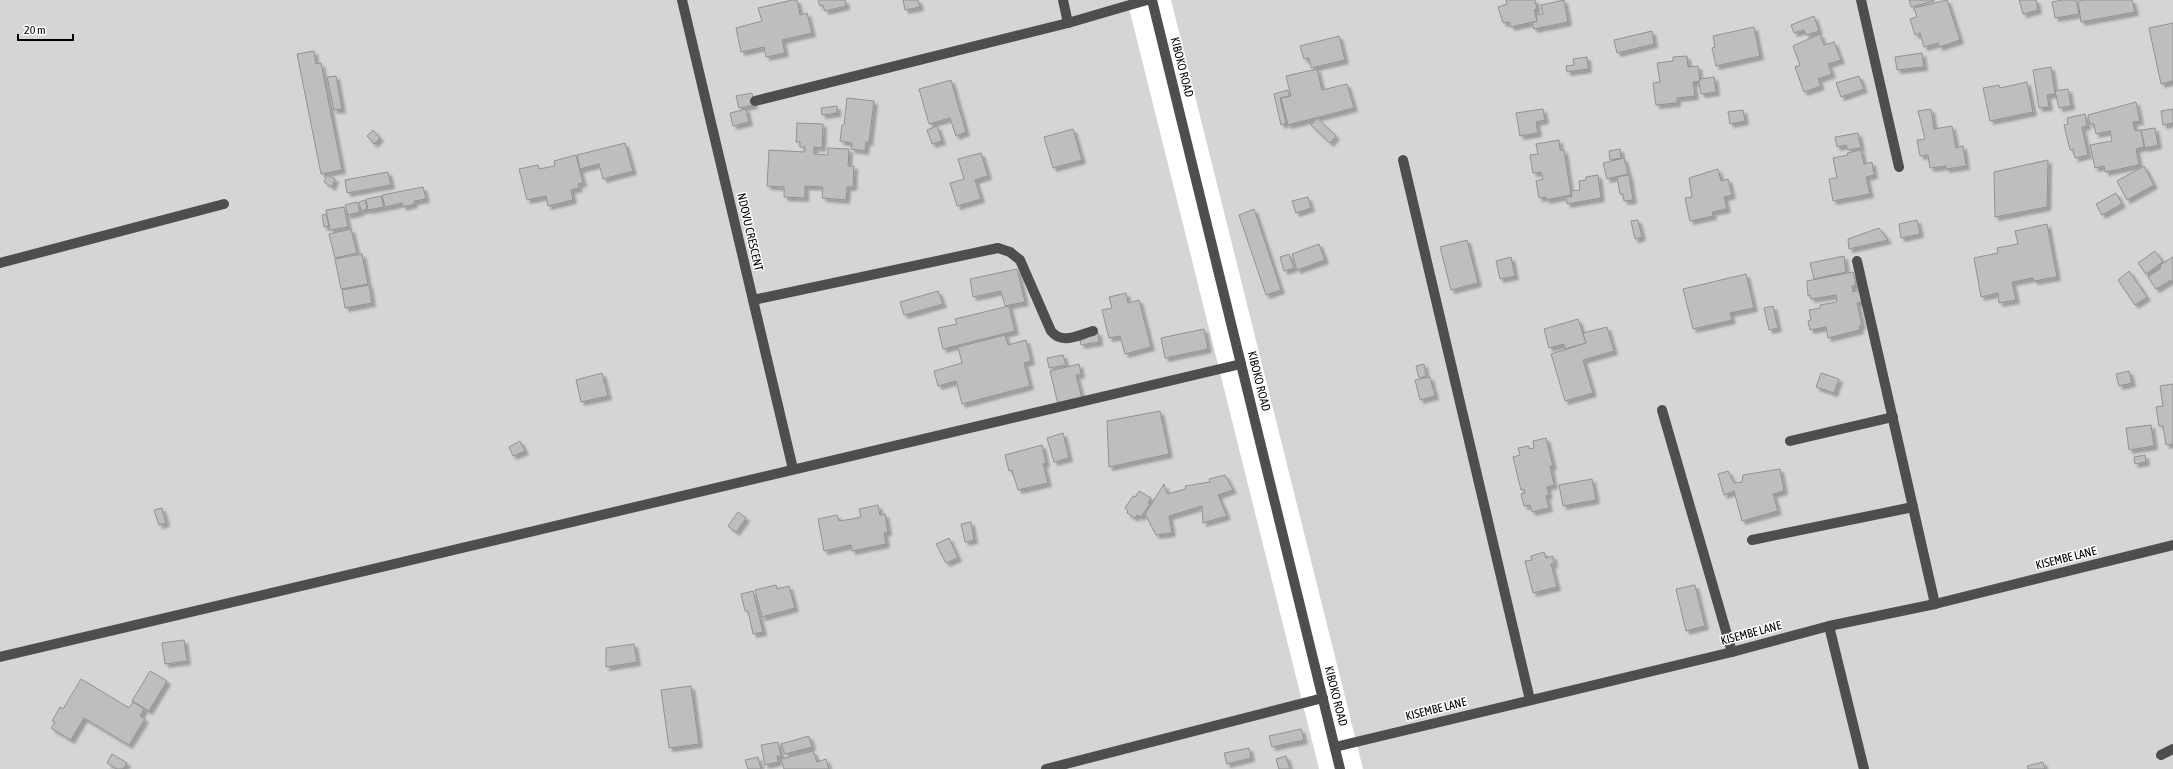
<svg xmlns="http://www.w3.org/2000/svg" width="2173" height="769" font-family="'Asap Condensed',sans-serif">
  <style>
    .green { fill: #d5d5d5 }
    .building { fill: #bebebe; stroke: #929292; filter: url(#shadow) }
    .lines { fill: none; stroke-linecap: round; stroke-linejoin: round }
    .minor { stroke: #4e4e4e; stroke-width: 10 }
    .labels { text-anchor: middle; dominant-baseline: central; stroke-width: 3; stroke-linejoin: round; paint-order: stroke }
    .street-label { font-size: 12px; fill: #000; stroke: #fff }
  </style>
  <defs>
    <filter id="shadow"><feDropShadow dx="3.5" dy="3.5" stdDeviation="1" flood-color="#0004"/></filter>
  </defs>
  <rect width="100%" height="100%" fill="#fff"/>
  <!-- green -->
  <g class="green">
    <path d="M0,0H1127L1319,769H0Z"/>
    <path d="M1171,0H2173V769H1363Z"/>
  </g>
  <!-- building -->
  <g class="building">
    <path d="M792,0H797L800,15L807,13L812,33L782,40L785,53L766,57L764,47L741,52L736,28L762,21L758,8Z"/>
    <path d="M818,0H845L846,6L825,11L823,5L820,6Z"/>
    <path d="M903,0H918L920,7L905,10Z"/>
    <path d="M1506,0H1535L1537,9L1534,10L1537,21L1511,27L1509,22L1503,23L1498,7L1507,4Z"/>
    <path d="M1564,0L1568,22L1534,29L1532,23L1537,21L1536,15L1543,14L1541,5Z"/>
    <path d="M1909,0H1934V1L1911,7Z"/>
    <path d="M1947,0L1960,40L1939,47L1938,43L1924,47L1920,33L1915,35L1910,19L1917,17L1914,8Z"/>
    <path d="M2019,0H2036L2038,10L2023,14Z"/>
    <path d="M2062,0H2076L2079,14L2055,18L2052,2Z"/>
    <path d="M2083,0H2132L2135,12L2081,22L2078,1Z"/>
    <path d="M1814,16L1819,31L1806,35L1804,30L1794,33L1791,25Z"/>
    <path d="M2173,23V81L2161,84L2149,28Z"/>
    <path d="M1754,27L1760,56L1716,66L1712,48L1715,47L1713,36Z"/>
    <path d="M1652,31L1654,44L1617,53L1614,40Z"/>
    <path d="M1820,34L1824,45L1834,42L1841,60L1828,64L1832,74L1818,79L1821,86L1804,92L1795,67L1800,65L1793,46Z"/>
    <path d="M1339,36L1345,60L1311,68L1309,58L1304,59L1300,46Z"/>
    <path d="M314,51L316,64L321,63L342,170L321,174L297,54Z"/>
    <path d="M1922,53L1924,67L1897,70L1895,57Z"/>
    <path d="M1687,56L1688,67L1698,66L1700,81L1693,82L1695,96L1677,98V103L1656,105L1653,83L1660,82L1657,63L1673,61V57Z"/>
    <path d="M1587,57L1588,69L1567,72L1566,66L1574,65L1573,59Z"/>
    <path d="M2051,67L2055,94L2047,95L2049,107L2039,108L2033,70Z"/>
    <path d="M1317,69L1322,90L1347,84L1354,108L1288,125L1281,98L1291,96L1286,76Z"/>
    <path d="M336,76L342,109L334,110L327,77Z"/>
    <path d="M1859,76L1864,89L1841,97L1836,83Z"/>
    <path d="M1714,77L1716,92L1701,94L1699,82L1700,79Z"/>
    <path d="M951,80L966,132L956,136L950,118L929,124L919,89Z"/>
    <path d="M2027,82L2033,112L1990,121L1983,88L1999,85L2000,88Z"/>
    <path d="M2068,89L2071,106L2059,108L2055,91Z"/>
    <path d="M1288,90L1289,96L1280,98L1286,123L1281,125L1274,94Z"/>
    <path d="M752,93L754,105L739,108L736,96Z"/>
    <path d="M847,98L874,101L869,142H866L865,151L851,149L852,143L840,141L842,125H844Z"/>
    <path d="M2136,102L2140,121L2133,122L2135,131L2141,130L2144,147L2136,149L2139,165L2105,172L2104,166L2095,168L2090,145L2112,141L2110,131L2096,134L2094,124H2090L2088,115Z"/>
    <path d="M837,106V113L822,115L821,108Z"/>
    <path d="M746,109L749,122L733,126L730,113Z"/>
    <path d="M1543,109L1545,120L1536,122L1538,133L1520,136L1516,113Z"/>
    <path d="M1931,109L1934,129L1952,126L1956,148L1963,146L1966,166L1946,169V166L1930,168L1928,155L1920,156L1917,140L1925,139L1918,111Z"/>
    <path d="M2173,109V123L2163,125L2161,111Z"/>
    <path d="M1743,110L1745,121L1730,124L1728,112Z"/>
    <path d="M2085,114L2087,126L2082,127L2088,155L2075,158L2073,149L2070,150L2064,125L2068,124L2067,118Z"/>
    <path d="M1317,118L1336,136L1330,143L1311,125Z"/>
    <path d="M797,123L823,124L822,148L814,147V154L828,155V148L849,149L848,166H854L853,187H847L846,200L822,198L823,187L805,186V198L784,197V187L767,186L769,150L805,152V147H800V142H796Z"/>
    <path d="M937,126L942,141L932,144L927,130Z"/>
    <path d="M2155,128L2158,145L2145,148L2141,130Z"/>
    <path d="M1073,129L1082,160L1053,168L1044,137Z"/>
    <path d="M373,130L380,138L374,144L367,136Z"/>
    <path d="M1858,133L1861,148L1848,150L1846,145L1837,147L1835,137Z"/>
    <path d="M1559,140L1560,150H1564L1571,195L1546,200V197L1539,198L1536,181L1543,179L1541,172L1533,173L1530,155L1538,154L1536,144Z"/>
    <path d="M625,143L633,171L603,179L599,164L580,169L577,155Z"/>
    <path d="M1620,149L1621,158L1610,160L1609,151Z"/>
    <path d="M1861,150L1864,164L1872,162L1874,175L1866,177L1870,194L1833,201L1829,179L1837,178L1833,158L1848,155L1847,153Z"/>
    <path d="M981,153L988,176L975,180L981,199L957,206L950,183L964,179L958,159Z"/>
    <path d="M576,155L583,183L578,184L579,188L571,190L573,200L548,206L546,196L527,200L519,169L538,165L539,169L555,166L554,161Z"/>
    <path d="M1624,158L1628,174L1607,179L1603,163Z"/>
    <path d="M2048,160L2047,207L1995,217L1994,172Z"/>
    <path d="M2144,166L2154,185L2127,200L2117,181Z"/>
    <path d="M1718,169L1721,181L1728,179L1732,195L1724,197L1727,209L1712,212L1713,216L1690,221L1685,198L1692,197L1689,178Z"/>
    <path d="M388,172L391,185L347,193L345,180Z"/>
    <path d="M327,175L335,179L332,187L324,182Z"/>
    <path d="M1598,175L1601,198L1567,204L1566,197H1572L1571,191L1580,190L1579,181L1586,180V177Z"/>
    <path d="M1629,175L1633,200L1624,201L1623,194H1620L1617,177Z"/>
    <path d="M423,187L426,199L414,201V204L403,207L402,203L385,207L382,195Z"/>
    <path d="M2116,193L2122,204L2102,215L2096,204Z"/>
    <path d="M381,196L384,207L368,210L366,199Z"/>
    <path d="M1308,197L1311,208L1296,213L1292,201Z"/>
    <path d="M365,200L367,209L361,211L359,202Z"/>
    <path d="M357,202L360,212L348,215L345,205Z"/>
    <path d="M344,207L348,227L330,230L326,210Z"/>
    <path d="M1254,209L1281,290L1266,295L1239,215Z"/>
    <path d="M326,214L329,226L324,227L322,215Z"/>
    <path d="M1638,220L1642,237L1635,239L1631,221Z"/>
    <path d="M1917,220L1920,234L1901,238L1899,224Z"/>
    <path d="M2047,224L2057,277L2034,281L2033,278L2012,282L2016,300L1999,303L1998,293L1981,297L1974,258L1998,253L1997,248L2018,244L2015,231Z"/>
    <path d="M1879,228L1888,240L1849,249L1848,239Z"/>
    <path d="M351,229L357,253L335,258L329,234Z"/>
    <path d="M1467,240L1478,283L1451,290L1440,247Z"/>
    <path d="M1319,244L1325,260L1297,270L1292,254Z"/>
    <path d="M2155,251L2163,262L2146,274L2138,263Z"/>
    <path d="M362,254L368,284L341,289L335,259Z"/>
    <path d="M1289,254L1294,268L1284,271L1280,257Z"/>
    <path d="M1844,256L1846,272L1814,279L1810,263Z"/>
    <path d="M1511,257L1515,276L1500,279L1496,261Z"/>
    <path d="M2173,257V283L2171,280L2156,289L2148,277L2161,268L2160,265Z"/>
    <path d="M1017,269L1025,302L1005,306L1001,291L973,297L970,279Z"/>
    <path d="M2129,271L2147,297L2135,305L2118,280Z"/>
    <path d="M1853,272L1856,285L1852,286L1853,292L1860,290L1862,302L1857,303L1862,326H1859L1860,330L1828,338L1826,327L1810,330L1808,321L1811,320L1809,310L1820,308V305L1837,302L1836,295L1811,299L1810,295L1808,296L1807,281Z"/>
    <path d="M1746,274L1754,308L1730,313L1732,320L1693,329L1683,289Z"/>
    <path d="M369,285L372,303L345,308L342,290Z"/>
    <path d="M938,291L943,304L904,315L900,302Z"/>
    <path d="M1126,293L1128,303L1139,300L1151,347L1125,354L1120,336L1109,338L1102,310L1112,308L1109,297Z"/>
    <path d="M1009,306L1015,331L943,349L938,328L957,324L955,319Z"/>
    <path d="M1773,306L1778,328L1769,330L1764,308Z"/>
    <path d="M1578,319L1586,343L1565,349L1564,344L1549,348L1544,329Z"/>
    <path d="M1607,327L1614,351L1583,360L1593,393L1565,401L1551,354L1586,343L1583,333Z"/>
    <path d="M1204,329L1208,349L1165,358L1161,338Z"/>
    <path d="M1098,332L1099,342L1081,345L1079,335Z"/>
    <path d="M1005,335L1008,345L1026,340L1031,361L1024,363L1030,386L962,404L956,381L938,386L934,371L962,363L958,347Z"/>
    <path d="M1063,355L1066,365L1049,368L1047,358Z"/>
    <path d="M1079,364L1081,374L1076,375L1082,398L1058,404L1050,371Z"/>
    <path d="M1424,364L1426,376L1419,378L1416,366Z"/>
    <path d="M2129,371L2132,383L2119,386L2116,374Z"/>
    <path d="M602,373L608,396L581,402L576,380Z"/>
    <path d="M1821,373L1839,379L1834,393L1816,387Z"/>
    <path d="M1430,377L1435,396L1420,400L1415,380Z"/>
    <path d="M2173,384V444L2166,445L2163,426H2159L2156,407L2163,406L2160,386Z"/>
    <path d="M1160,411L1169,454L1109,467L1107,421Z"/>
    <path d="M2151,425L2154,446L2129,450L2126,428Z"/>
    <path d="M1063,433L1069,458L1054,462L1047,438Z"/>
    <path d="M1546,438L1553,466H1550L1554,485L1547,487L1549,495L1546,496L1549,508L1532,512L1530,505L1524,506L1521,494L1525,493L1524,489L1521,490L1513,457L1520,455L1518,448L1529,446V449L1534,448L1533,441Z"/>
    <path d="M520,441L525,451L513,456L509,447Z"/>
    <path d="M1042,445L1046,463L1043,464L1048,483L1018,490L1012,470L1009,471L1005,455Z"/>
    <path d="M2145,455L2146,462L2135,464L2134,457Z"/>
    <path d="M1780,469L1784,491L1773,494L1778,511L1742,521L1734,491L1724,495L1718,474L1728,471L1734,483L1742,482L1743,475Z"/>
    <path d="M1225,475L1233,490L1218,495L1227,516L1203,523L1202,506L1169,516L1172,533L1156,535L1145,514L1164,484L1167,494L1186,489L1185,486L1210,482L1209,479Z"/>
    <path d="M1592,479L1596,500L1563,506L1559,485Z"/>
    <path d="M1139,491L1151,498L1148,503L1150,504L1141,517L1137,515L1135,518L1127,513L1128,511L1125,508L1133,496L1135,497Z"/>
    <path d="M878,505L880,515L885,514L888,532L884,533L886,544L852,551L851,545L824,551L818,519L837,515L839,521L852,519L861,517L859,509Z"/>
    <path d="M162,508L166,523L159,525L154,510Z"/>
    <path d="M738,512L746,518L736,532L728,526Z"/>
    <path d="M971,522L974,540L965,542L961,524Z"/>
    <path d="M949,538L958,558L946,563L936,544Z"/>
    <path d="M1544,552L1546,558L1553,556L1554,564H1551L1557,587L1533,593L1525,561L1532,560L1531,556Z"/>
    <path d="M776,585L777,589L789,586L795,608L762,617L755,590Z"/>
    <path d="M1695,585L1705,626L1686,631L1676,589Z"/>
    <path d="M753,591L763,632L753,634L748,611H745L741,594Z"/>
    <path d="M184,640L187,661L165,664L162,643Z"/>
    <path d="M634,644L637,662L606,667V648Z"/>
    <path d="M150,671L167,681L149,711L132,701Z"/>
    <path d="M81,679L129,708L133,702L144,709L140,716L145,719L129,745L84,718L71,740L51,728L55,722L52,721L60,707L63,709Z"/>
    <path d="M691,686L699,744L669,748L661,690Z"/>
    <path d="M1301,729L1304,740L1272,747L1269,736Z"/>
    <path d="M809,736L812,747L785,754L781,744Z"/>
    <path d="M778,742L781,756H777L778,762L765,765L761,745Z"/>
    <path d="M1249,748L1251,758L1227,764L1224,753Z"/>
    <path d="M813,751L817,762L826,759L829,769H784L781,759Z"/>
    <path d="M112,754L127,763L123,769H117L107,763Z"/>
    <path d="M1286,756L1290,769H1279L1276,759Z"/>
    <path d="M758,757L761,769H748L745,760Z"/>
    <path d="M2043,762L2045,769H2028L2027,766Z"/>
  </g>
  <g class="lines">
    <!-- minor -->
    <g class="minor">
      <path d="M682,0L793,469"/>
      <path d="M1063,0L1068,23"/>
      <path d="M1152,0L1340,769"/>
      <path d="M1861,0L1899,167"/>
      <path d="M755,101L1068,23L1147,0"/>
      <path d="M1403,160L1530,700"/>
      <path d="M1857,261L1935,604"/>
      <path d="M0,263L224,204"/>
      <path d="M753,300L998,248L1010,252L1020,260L1051,331C1062,345 1078,335 1093,331"/>
      <path d="M1662,410L1732,652"/>
      <path d="M1790,441L1893,417"/>
      <path d="M1752,540L1913,507"/>
      <path d="M1829,626L1864,769"/>
      <path d="M0,657L1241,364"/>
      <path d="M1335,747L1732,652L1829,626L1935,604L2173,545"/>
      <path d="M2161,755L2173,749"/>
      <path d="M1046,769L1323,698"/>
    </g>
  </g>
  <g class="labels">
    <!-- street labels -->
    <g class="street-label">
      <text transform="translate(1182 67) rotate(76)">KIBOKO ROAD</text>
      <text transform="translate(750 232) rotate(77)">NDOVU CRESCENT</text>
      <text transform="translate(1259 381) rotate(76)">KIBOKO ROAD</text>
      <text transform="translate(2066 558) rotate(-14)">KISEMBE LANE</text>
      <text transform="translate(1751 633) rotate(-15)">KISEMBE LANE</text>
      <text transform="translate(1336 696) rotate(76)">KIBOKO ROAD</text>
      <text transform="translate(1436 709) rotate(-14)">KISEMBE LANE</text>
    </g>
  </g>
  <!-- scale -->
  <path d="M18 34v6h55v-6" fill="none" stroke="#000000" stroke-width="2"/>
  <text x="24" y="34" font-size="12" fill="#000000" stroke="#ffffff" stroke-width="3" paint-order="stroke">20 m</text>
</svg>
